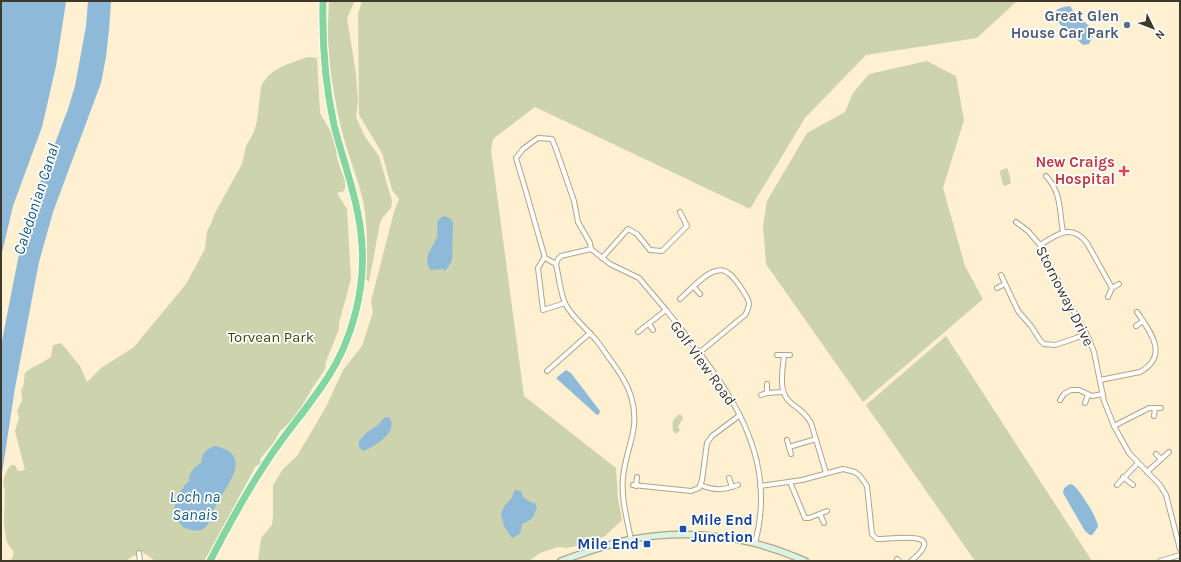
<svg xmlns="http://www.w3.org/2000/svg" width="1181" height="562" font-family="Karla,sans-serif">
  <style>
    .green { fill: #cdd3ac }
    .water { fill: #8eb9d9 }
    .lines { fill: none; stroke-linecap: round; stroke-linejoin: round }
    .street-casing { stroke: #b1a485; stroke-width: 6 }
    .secondary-casing { stroke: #b1a485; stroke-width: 8 }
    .highway-casing { stroke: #fff; stroke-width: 9 }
    .street { stroke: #fff; stroke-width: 4 }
    .secondary { stroke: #daf2e2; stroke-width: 5.5 }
    .highway { stroke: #85d59e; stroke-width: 7 }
    .service-dot { fill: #5c6f8a; stroke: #fff; stroke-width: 1.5 }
    .health-dot { fill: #e0444e; stroke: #fff; stroke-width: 1.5 }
    .transit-dot { fill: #1a4fb4; stroke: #fff; stroke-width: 1.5 }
    .labels { text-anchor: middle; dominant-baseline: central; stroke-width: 3.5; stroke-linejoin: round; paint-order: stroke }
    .service-label { font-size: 15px; font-weight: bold; fill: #4e5e75; stroke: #fff; text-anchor: end }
    .health-label { font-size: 15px; font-weight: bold; fill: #be3a42; stroke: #fff; text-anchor: end }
    .street-label { font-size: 15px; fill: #3f392c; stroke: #fff }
    .park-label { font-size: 15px; fill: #3e440b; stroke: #fff }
    .transit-label { font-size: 15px; font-weight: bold; fill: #164399; stroke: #fff; text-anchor: start }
    .water-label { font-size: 16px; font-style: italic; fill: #135a84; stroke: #fff }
  </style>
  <rect width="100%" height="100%" fill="#fef0d0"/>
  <!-- green -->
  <g class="green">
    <path d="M329,1H355L347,18L356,73L358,102L356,117L365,137L379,156L392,201L391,208L383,217L380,223L369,282L366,279C367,250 369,218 360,189C353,165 344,143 339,119C333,90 327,55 328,25C328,17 329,9 329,1Z"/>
    <path d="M362,1H1017L977,38L866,55L805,118L750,209L535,107L493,139L491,150L524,396L616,468L618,498L622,520L605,536L586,544L567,548L558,547L540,553L529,561H258L261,538L272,525L273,516V485L283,469L297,456L326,407L343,370L362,346L373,312L371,301L394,212L399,199L392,190L382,153L359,115L358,14Z"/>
    <path d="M307,57L317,58L320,113L331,132L336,148L337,158L345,181V188L344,191L337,193L347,209L351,279L339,323V329L325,364L326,365L324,371L313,387L297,415L292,421L280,431L274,442L260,459L261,463L255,467L252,473L213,546L204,561H155L147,555L144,554L143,552H138L137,555L133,556L126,561H7L12,559C16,548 10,550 7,542C2,525 5,508 5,491C1,482 5,472 11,465H15L18,471L25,470L15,431L19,418L17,411L22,400L21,390L24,384V380L25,373L30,369L43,362L51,357L53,345L61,343L80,366L87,382L101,368L134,347L186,284L205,249L207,231L211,224L215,213L242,164L246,146L254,132L257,121L261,87C269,68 289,64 307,57Z"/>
    <path d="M927,61L956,76L964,120L943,188L965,266L983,299L863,402L766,264L763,226L767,201L807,133L845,112L853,93L869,74Z"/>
    <path d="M1007,168L1008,170L1011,183L1005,186L1003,185L1000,172L1001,170Z"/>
    <path d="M946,336L1092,561H975L866,405Z"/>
    <path d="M680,414L683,418L678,427L680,430L676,434L673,431C672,421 672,420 680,414Z"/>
  </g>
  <!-- water -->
  <g class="water">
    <path d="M1,1H66V2L56,66L42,127L13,206L1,257Z"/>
    <path d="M88,1H111L109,30L106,57L101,83L53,212L39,262L15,388L1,480V346L18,259L28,220L35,196L68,109L75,86L86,26Z"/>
    <path d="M1070,6L1075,14L1088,25L1094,34L1089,44L1083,45C1078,41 1075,36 1071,33C1064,27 1058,24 1053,16C1055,8 1063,7 1070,6Z"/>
    <path d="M445,216L451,219L453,223L452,260L450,264L445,271L443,269L431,270C421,258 433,248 437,237C439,230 433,218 445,216Z"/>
    <path d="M566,370L571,373L600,411L599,414L597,415L557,379L556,378Z"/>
    <path d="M385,417L390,418C391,421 392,424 391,428C389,437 372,448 363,451L359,447V441L365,434L378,425Z"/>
    <path d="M214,446C256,454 226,485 216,505C212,513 211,526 201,530C195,532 188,529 183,527C181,523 176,521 175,517C171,507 181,487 189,481C189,471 194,468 201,463C202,453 205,450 214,446Z"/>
    <path d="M1070,484C1073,485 1074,485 1076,488C1082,494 1098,519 1098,527L1092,535H1090L1085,531L1063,493L1064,488Z"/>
    <path d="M515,490L521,491L523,497L532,503L533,502L535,503L537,507C532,520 533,519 522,524L520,534L512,538L504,526L501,514L505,505L511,499Z"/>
  </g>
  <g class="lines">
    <!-- street casing -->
    <g class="street-casing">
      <g id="street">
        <path d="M1046,176C1062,193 1059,211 1063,232"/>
        <path d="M1016,222L1028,231L1040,245L1067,299L1089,339L1094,352L1104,401L1114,426L1129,453L1160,485L1166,495L1180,549"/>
        <path d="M1040,245C1057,234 1072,223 1087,243L1112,288L1119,284"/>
        <path d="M544,258L538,268L543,310L565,303"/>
        <path d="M602,258L628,229L637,234L650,250L662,251L687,226L680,212"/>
        <path d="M556,264L545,258L525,188L516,158L523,149L538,138L552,139L556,149L574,201L578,222L590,243L591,249"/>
        <path d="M1001,275L1018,311L1031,326L1040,340L1044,344L1055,345L1076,338L1086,333"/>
        <path d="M694,287L700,294"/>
        <path d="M997,288L1005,284"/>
        <path d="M1108,297L1112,288"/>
        <path d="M680,299C689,291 705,273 716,271C720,270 725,270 728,273C734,276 748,297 749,303C749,308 747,311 745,315L699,353"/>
        <path d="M649,324L653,330"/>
        <path d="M1136,326L1143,321"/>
        <path d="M638,332L666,310C720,379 781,448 755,543"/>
        <path d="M777,355H790"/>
        <path d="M784,355C783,370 777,392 791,403C799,409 806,414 811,423L826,473"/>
        <path d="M547,371L590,333"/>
        <path d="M1100,380L1140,372C1170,355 1150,332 1137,312"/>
        <path d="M767,384V393L783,392"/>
        <path d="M761,395L767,393"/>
        <path d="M1060,400L1064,394L1071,390H1079L1092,396L1103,394"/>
        <path d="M1085,403L1088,395"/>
        <path d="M1154,416L1155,408"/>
        <path d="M1114,426L1149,408H1161"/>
        <path d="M787,440L791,454"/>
        <path d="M789,447L816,439"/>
        <path d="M1156,454L1161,459"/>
        <path d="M1147,472L1169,452"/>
        <path d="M1123,477L1133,485"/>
        <path d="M729,478L732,487"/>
        <path d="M790,482L805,518H809L827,511"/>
        <path d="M633,485L691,491L699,488L702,480L707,443L712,436L740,415"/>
        <path d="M701,485C714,491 724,490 738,485"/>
        <path d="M1117,485L1138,463"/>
        <path d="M636,486L637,477"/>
        <path d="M760,486L802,480L843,469L855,472L860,476L867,486L872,534L877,539H881C900,538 947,531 911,561"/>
        <path d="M820,514L824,523"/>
        <path d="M631,540C627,519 621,498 623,477C626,447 641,429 631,396C626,380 616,368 607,355C603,350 600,344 596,340C587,329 570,315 565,303C561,295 558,273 556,264L558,259L561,256L591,249L610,264L639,278L666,310"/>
        <path d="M139,553L140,561"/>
        <path d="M897,559L899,561"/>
        <path d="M1160,561L1180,555"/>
      </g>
    </g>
    <!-- secondary casing -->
    <g class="secondary-casing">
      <path id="secondary" d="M561,561C583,553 605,545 628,540C688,528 750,536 805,561"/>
    </g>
    <!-- highway casing -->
    <g class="highway-casing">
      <path id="highway" d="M210,561C228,526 247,491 269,458C288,430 310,405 328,377C352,340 365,290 362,246C360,204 344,165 334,125C325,84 322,43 323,1"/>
    </g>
    <!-- street -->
    <use href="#street" class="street"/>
    <!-- secondary -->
    <use href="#secondary" class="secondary"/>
    <!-- highway -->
    <use href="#highway" class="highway"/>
  </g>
  <!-- markers -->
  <circle class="service-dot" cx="1127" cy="25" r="4"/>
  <path class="health-dot" d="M1122 165h4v4h4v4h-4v4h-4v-4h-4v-4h4z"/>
  <g class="transit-dot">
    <rect x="679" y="525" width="8" height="8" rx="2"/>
    <rect x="643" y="540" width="8" height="8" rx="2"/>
  </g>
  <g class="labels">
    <!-- service labels -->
    <g class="service-label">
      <text x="1119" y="16">Great Glen<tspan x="1119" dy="17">House Car Park</tspan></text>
    </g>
    <!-- health labels -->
    <g class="health-label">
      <text x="1115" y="162">New Craigs<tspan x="1115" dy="17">Hospital</tspan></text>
    </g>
    <!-- street labels -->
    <g class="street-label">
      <text transform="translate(1065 296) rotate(63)">Stornoway Drive</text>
      <text transform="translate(703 363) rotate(54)">Golf View Road</text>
    </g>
    <!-- park labels -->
    <g class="park-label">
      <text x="271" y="337">Torvean Park</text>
    </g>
    <!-- transit labels -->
    <g class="transit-label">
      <text x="691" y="520">Mile End<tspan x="691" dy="17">Junction</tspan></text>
      <text x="639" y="544" text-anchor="end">Mile End</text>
    </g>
    <!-- water labels -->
    <g class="water-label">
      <text transform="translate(36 199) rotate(-72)">Caledonian Canal</text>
      <text x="195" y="496">Loch na<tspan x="195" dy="18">Sanais</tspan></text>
    </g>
  </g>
  <!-- border -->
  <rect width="1181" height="562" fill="none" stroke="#3f392c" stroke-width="4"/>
  <!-- north arrow -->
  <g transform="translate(1153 28) rotate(133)" stroke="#ffffff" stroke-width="3" paint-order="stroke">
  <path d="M0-3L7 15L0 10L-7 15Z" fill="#3f392c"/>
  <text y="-6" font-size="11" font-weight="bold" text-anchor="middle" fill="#3f392c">N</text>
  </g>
</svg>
